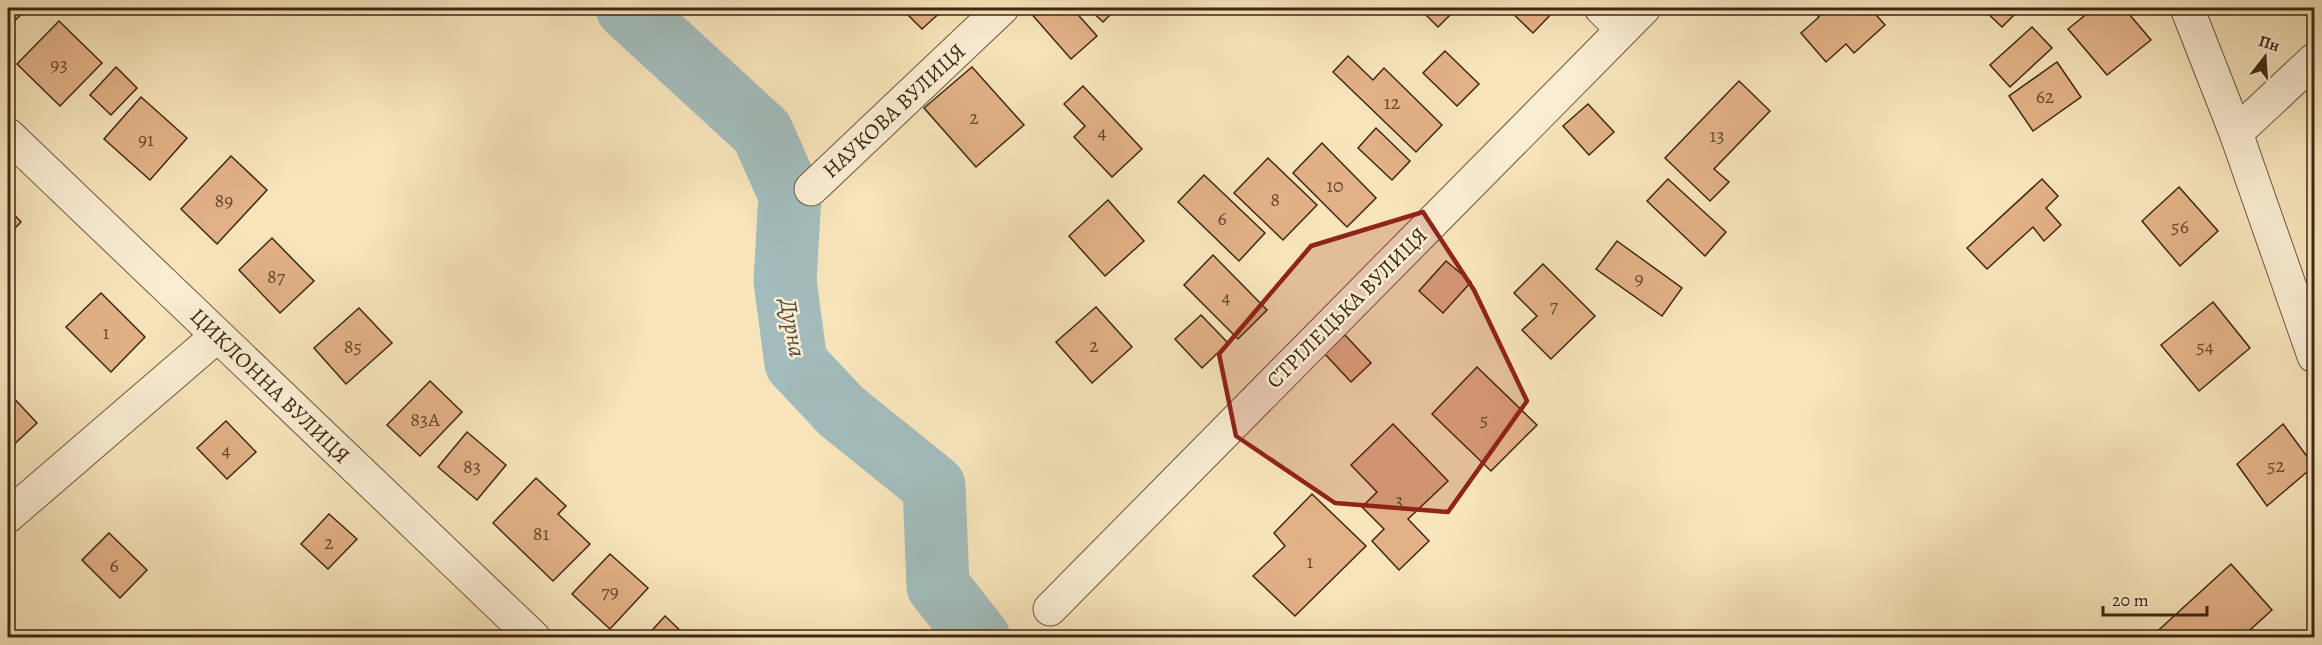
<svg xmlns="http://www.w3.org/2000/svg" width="2322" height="645" font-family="Alegreya,serif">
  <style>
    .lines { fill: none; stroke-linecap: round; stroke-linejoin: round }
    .river { stroke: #a2bcbb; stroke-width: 63 }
    .building { fill: #e2b187; stroke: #3f2711; stroke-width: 1.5 }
    .minor-casing { stroke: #6d563c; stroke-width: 35 }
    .minor { stroke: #faedd3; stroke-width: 33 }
    .marked { fill: #8f2418; fill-opacity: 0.2; stroke: #8f2418; stroke-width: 4.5; stroke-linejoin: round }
    .labels { text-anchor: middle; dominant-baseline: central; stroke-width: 5; stroke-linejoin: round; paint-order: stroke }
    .number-label { font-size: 20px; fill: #684a2e }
    .street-label { font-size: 22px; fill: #3f2711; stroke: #faedd3 }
    .water-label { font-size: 24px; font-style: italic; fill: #584c3c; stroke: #faedd3 }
  </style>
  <rect width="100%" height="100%" fill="#f7e4bb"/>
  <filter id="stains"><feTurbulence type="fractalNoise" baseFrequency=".00333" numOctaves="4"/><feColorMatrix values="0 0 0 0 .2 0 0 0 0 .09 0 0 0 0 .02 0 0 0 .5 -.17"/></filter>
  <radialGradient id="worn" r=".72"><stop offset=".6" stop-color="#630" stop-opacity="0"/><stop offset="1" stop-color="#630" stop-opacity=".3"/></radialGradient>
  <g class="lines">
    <!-- river -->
    <path class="river" d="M627,8L762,132L790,195L785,281L796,363L841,411L934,486L938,586L979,638"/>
  </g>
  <!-- building -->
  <g class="building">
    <path d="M8,8H28L8,27Z"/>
    <path d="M901,8H945L922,29Z"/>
    <path d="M1030,8H1072L1097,36L1071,59L1028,10Z"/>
    <path d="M1088,8H1117L1103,22Z"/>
    <path d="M1419,8H1457L1438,27Z"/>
    <path d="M1507,8H1557L1533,33Z"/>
    <path d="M1811,8H1870L1885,25L1854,53L1846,44L1826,62L1801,33L1819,17Z"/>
    <path d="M1982,8H2021L2002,27Z"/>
    <path d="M2094,8H2124L2151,40L2107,75L2068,29Z"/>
    <path d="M59,21L102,63L60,106L17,64Z"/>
    <path d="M2032,27L2052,48L2010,87L1990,65Z"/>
    <path d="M1445,51L1479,84L1457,106L1423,73Z"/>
    <path d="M1348,56L1373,80L1384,68L1442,125L1416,152L1333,72Z"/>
    <path d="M2057,62L2081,97L2033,131L2009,96Z"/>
    <path d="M116,67L137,88L111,115L90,95Z"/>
    <path d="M972,67L1024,125L976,167L924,108Z"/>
    <path d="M1739,81L1770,111L1714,169L1729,182L1710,201L1665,158Z"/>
    <path d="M1083,86L1142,149L1112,177L1074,137L1085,126L1064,104Z"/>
    <path d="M141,97L187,138L150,180L104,139Z"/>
    <path d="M1588,104L1614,132L1589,155L1563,126Z"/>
    <path d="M1376,128L1410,161L1392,180L1358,148Z"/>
    <path d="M1322,143L1376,198L1347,227L1293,173Z"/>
    <path d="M231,156L267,190L217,244L181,209Z"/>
    <path d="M1268,158L1317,205L1283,240L1234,193Z"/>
    <path d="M1204,175L1265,233L1239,261L1178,202Z"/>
    <path d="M1668,179L1726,232L1705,256L1647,201Z"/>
    <path d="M2042,179L2058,196L2046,208L2061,225L2044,241L2033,227L1987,269L1967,248Z"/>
    <path d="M2179,187L2218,231L2180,266L2142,221Z"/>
    <path d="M1108,200L1144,241L1105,276L1069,236Z"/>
    <path d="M8,208L21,222L8,235Z"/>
    <path d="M272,238L314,281L280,313L239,270Z"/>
    <path d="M1617,241L1682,288L1662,316L1596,269Z"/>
    <path d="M1213,255L1267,310L1238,339L1184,285Z"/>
    <path d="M1446,261L1471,282L1443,313L1419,291Z"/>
    <path d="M1543,264L1595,316L1551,359L1522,330L1537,316L1514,293Z"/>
    <path d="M101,293L145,337L111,372L66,327Z"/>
    <path d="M2213,302L2250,348L2199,391L2161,345Z"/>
    <path d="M1096,307L1132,347L1092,383L1056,342Z"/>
    <path d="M359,308L392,343L346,384L314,348Z"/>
    <path d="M1201,315L1228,343L1202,368L1175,339Z"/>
    <path d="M1345,335L1371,363L1351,382L1324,353Z"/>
    <path d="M1477,367L1537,425L1491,471L1432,414Z"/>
    <path d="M430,381L462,412L420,456L387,425Z"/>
    <path d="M8,392L37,423L8,450Z"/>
    <path d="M226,421L256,452L227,479L197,448Z"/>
    <path d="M1393,424L1448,481L1408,519L1429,541L1399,570L1372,541L1384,529L1362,507L1377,492L1351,465Z"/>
    <path d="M2283,424L2314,466L2267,506L2237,464Z"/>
    <path d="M467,432L506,465L477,500L438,467Z"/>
    <path d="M536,478L566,506L558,514L590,544L553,581L493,523Z"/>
    <path d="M1312,494L1366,546L1295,616L1253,576L1285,546L1274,533Z"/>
    <path d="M329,514L357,539L328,569L301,544Z"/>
    <path d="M109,533L147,570L120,598L82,560Z"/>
    <path d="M610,554L648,588L610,629L572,594Z"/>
    <path d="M2231,564L2272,610L2241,638H2150Z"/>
    <path d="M665,616L688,638H645Z"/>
  </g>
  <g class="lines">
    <!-- minor casing -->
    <g class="minor-casing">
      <g id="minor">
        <path d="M1601,8L1622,29"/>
        <path d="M2187,8L2236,133L2314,356"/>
        <path d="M2236,133L2314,60"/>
        <path d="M8,135L534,638"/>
        <path d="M811,189L1002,8"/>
        <path d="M8,516L217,336"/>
        <path d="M1050,609L1644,8"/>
      </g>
    </g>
    <!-- minor -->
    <use href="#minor" class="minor"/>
  </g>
  <!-- marked area -->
  <path class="marked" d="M1423,212L1474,290L1527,401L1448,512L1335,503L1236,436L1219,354L1311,246Z"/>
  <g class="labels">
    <!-- number labels -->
    <g class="number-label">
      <text x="59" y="64">93</text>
      <text x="2045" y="96">62</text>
      <text x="1392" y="102">12</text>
      <text x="974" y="117">2</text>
      <text x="1102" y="132">4</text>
      <text x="1717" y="135">13</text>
      <text x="146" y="139">91</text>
      <text x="1335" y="185">10</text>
      <text x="1275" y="199">8</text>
      <text x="224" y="200">89</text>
      <text x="1222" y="218">6</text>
      <text x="2180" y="226">56</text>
      <text x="276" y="276">87</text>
      <text x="1639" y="278">9</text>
      <text x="1226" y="297">4</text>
      <text x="1554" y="305">7</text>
      <text x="106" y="332">1</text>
      <text x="1094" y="345">2</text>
      <text x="353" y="346">85</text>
      <text x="2205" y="346">54</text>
      <text x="425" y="419">83А</text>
      <text x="1484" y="419">5</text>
      <text x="226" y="450">4</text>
      <text x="2276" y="465">52</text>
      <text x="472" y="466">83</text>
      <text x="1399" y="500">3</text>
      <text x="541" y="533">81</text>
      <text x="329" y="542">2</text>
      <text x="1310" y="561">1</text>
      <text x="114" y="565">6</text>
      <text x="610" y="591">79</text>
    </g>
    <!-- street labels -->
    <g class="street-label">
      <text transform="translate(894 111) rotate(-43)">НАУКОВА ВУЛИЦЯ</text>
      <text transform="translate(1347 308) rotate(-45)">СТРІЛЕЦЬКА ВУЛИЦЯ</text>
      <text transform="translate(270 386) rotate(44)">ЦИКЛОННА ВУЛИЦЯ</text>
    </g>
    <!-- water labels -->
    <g class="water-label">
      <text transform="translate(793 328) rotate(80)">Дурна</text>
    </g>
  </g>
  <!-- margin -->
  <rect width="2322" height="645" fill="none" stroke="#f7e4bb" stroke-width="30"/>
  <rect x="9" y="9" width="2304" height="627" fill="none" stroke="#3f2711" stroke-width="3"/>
  <rect x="15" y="15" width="2292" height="615" fill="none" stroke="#3f2711" stroke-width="1.5"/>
  <!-- north arrow -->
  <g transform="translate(2265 57) rotate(17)" stroke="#faedd3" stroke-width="4.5" paint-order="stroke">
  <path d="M0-4.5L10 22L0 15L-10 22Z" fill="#3f2711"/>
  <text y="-9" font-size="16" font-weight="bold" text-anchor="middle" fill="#3f2711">Пн</text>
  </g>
  <!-- scale -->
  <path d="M2103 606v9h104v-9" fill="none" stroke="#3f2711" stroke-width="3"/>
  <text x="2112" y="606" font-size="18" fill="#3f2711" stroke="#faedd3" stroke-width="4.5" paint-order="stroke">20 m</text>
  <rect width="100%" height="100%" filter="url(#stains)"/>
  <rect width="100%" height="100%" fill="url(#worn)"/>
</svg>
